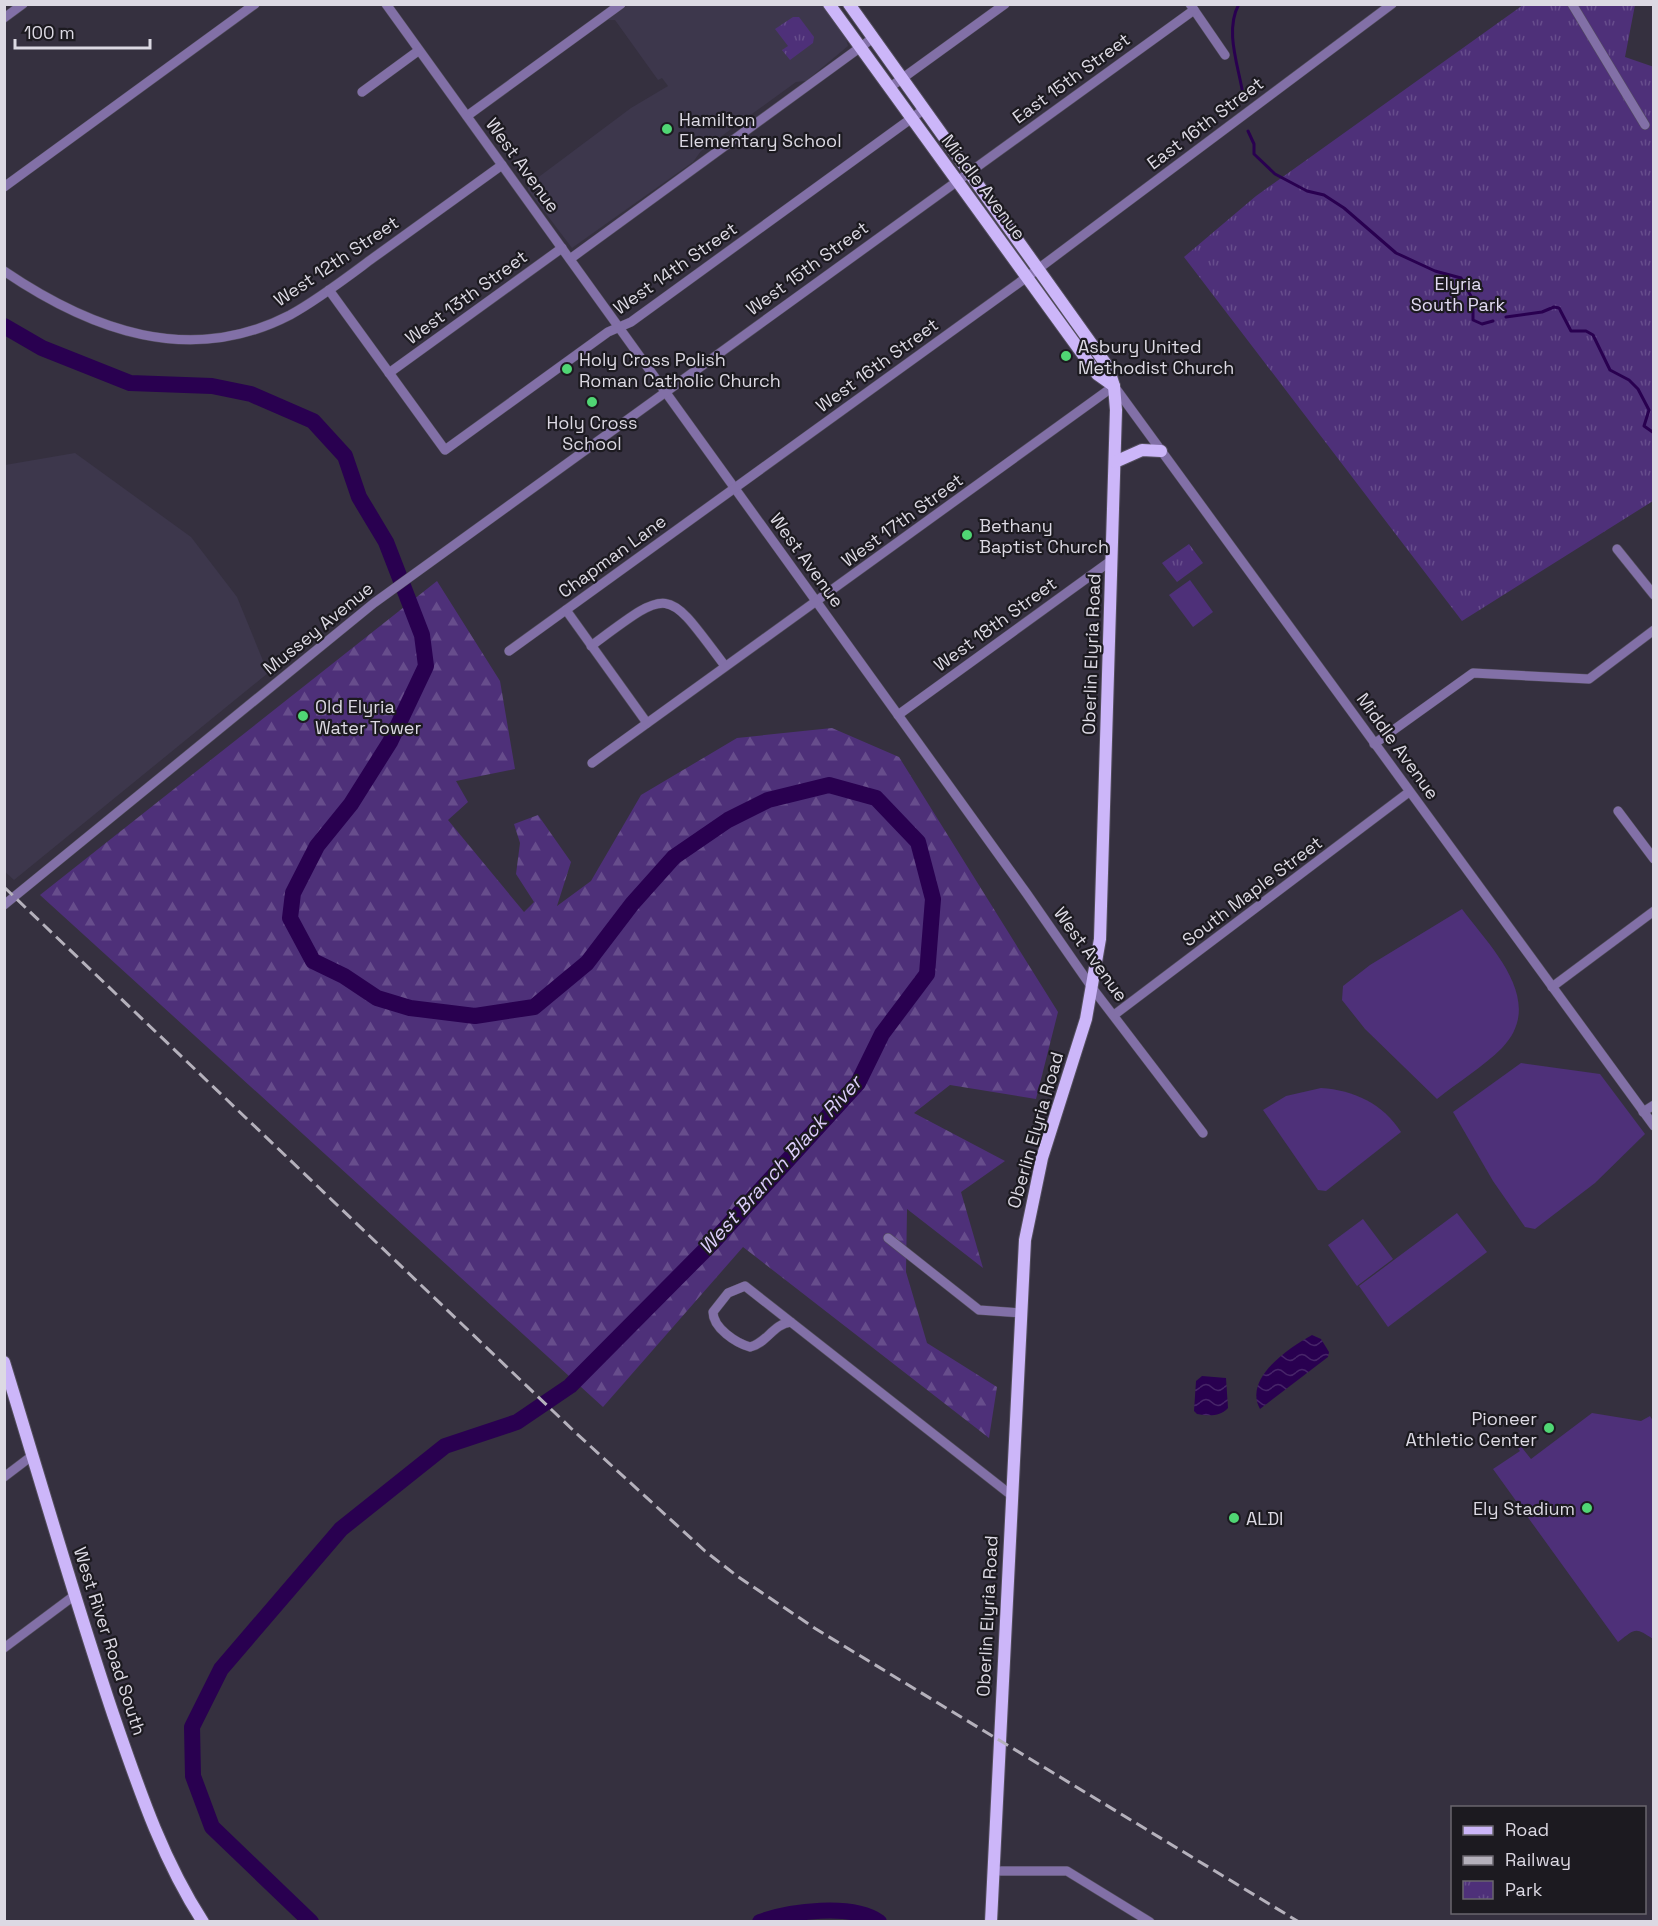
<svg xmlns="http://www.w3.org/2000/svg" width="1658" height="1926" font-family="'Space Grotesk',sans-serif">
  <style>
    .built { fill: #3d374c }
    .grass { fill: #4e3079 }
    .forest { fill: url(#forest-firs) }
    .park { fill: url(#park-tufts) }
    .water { fill: url(#water-waves) }
    .lines { fill: none; stroke-linecap: round; stroke-linejoin: round }
    .stream { stroke: #290050; stroke-width: 3 }
    .river { stroke: #290050; stroke-width: 16 }
    .minor-casing { stroke: #534e5d; stroke-width: 10 }
    .major-casing { stroke: #534e5d; stroke-width: 14 }
    .minor { stroke: #8270a7; stroke-width: 9 }
    .major { stroke: #ccb6f9; stroke-width: 12 }
    .rail { stroke: #b5b1bc; stroke-width: 3; stroke-dasharray: 12 6; stroke-linecap: butt }
    .poi-dot { fill: #50d674; stroke: #1c1a20; stroke-width: 2 }
    .labels { text-anchor: middle; dominant-baseline: central; stroke-width: 4.5; stroke-linejoin: round; paint-order: stroke }
    .street-label { font-size: 18px; fill: #dcd9e3; stroke: #1c1a20 }
    .poi-label { font-size: 18px; fill: #dcd9e3; stroke: #1c1a20; text-anchor: start }
    .park-label { font-size: 18px; fill: #e2dbf2; stroke: #1c1a20 }
    .water-label { font-size: 20px; font-style: italic; fill: #dbcdfa; stroke: #1c1a20 }
  </style>
  <defs>
    <pattern id="forest-firs" width="22" height="20" patternUnits="userSpaceOnUse" patternTransform="scale(1.5)"><rect width="22" height="20" fill="#4e3079"/><path d="M5 1l3.5 6h-7zM16 11l3.5 6h-7z" fill="#674d8c"/></pattern>
    <pattern id="park-tufts" width="24" height="20" patternUnits="userSpaceOnUse" patternTransform="scale(1.5)"><rect width="24" height="20" fill="#4e3079"/><path d="M3 7l-1-3M5 7V3M7 7l1-3M15 17l-1-3M17 17v-4M19 17l1-3" fill="none" stroke="#674d8c"/></pattern>
    <pattern id="water-waves" width="16" height="10" patternUnits="userSpaceOnUse" patternTransform="scale(1.5)"><rect width="16" height="10" fill="#290050"/><path d="M0 5q4-4 8 0t8 0" fill="none" stroke="#472569"/></pattern>
  </defs>
  <rect width="100%" height="100%" fill="#35303f"/>
  <!-- built -->
  <g class="built">
    <path d="M628,5H823L845,35L848,46L806,81L796,82L701,151L693,162L572,248L528,190V185L631,108L668,86L662,78L658,80L615,20H607Z"/>
    <path d="M75,453L191,537L237,597L268,673L14,880L4,871L5,465Z"/>
  </g>
  <!-- grass -->
  <g class="grass">
    <path d="M1190,580L1213,612L1193,627L1169,595Z"/>
    <path d="M1462,909C1491,948 1547,1001 1502,1048C1483,1067 1458,1082 1437,1099L1365,1029L1342,1000L1343,986L1370,965Z"/>
    <path d="M1521,1063L1600,1074L1645,1134L1595,1183L1535,1229L1525,1227L1493,1181L1453,1112Z"/>
    <path d="M1321,1088C1354,1090 1383,1104 1401,1132L1326,1191L1318,1190L1263,1110L1286,1096Z"/>
    <path d="M1457,1213L1487,1252L1388,1327L1359,1286Z"/>
    <path d="M1363,1219L1393,1259L1357,1286L1328,1245Z"/>
    <path d="M1592,1413L1641,1421L1650,1416L1653,1421V1639C1635,1627 1636,1628 1618,1642L1493,1469L1520,1451L1516,1446L1519,1444L1531,1459Z"/>
  </g>
  <!-- forest -->
  <path class="forest" d="M437,581L500,681L515,769L456,781L468,802L448,820L524,912L534,902L516,874L520,843L514,824L538,815L571,862L557,906L591,881L641,795L737,738L832,728L899,757L1058,1012L1036,1099L950,1085L914,1113L1005,1161L961,1192L983,1268L907,1209L906,1272L927,1343L997,1387L989,1438L743,1247L603,1407L40,895Z"/>
  <!-- park -->
  <g class="park">
    <path d="M1523,5H1635L1625,57L1654,67L1653,501L1462,621L1184,257L1256,196Z"/>
    <path d="M793,17H799L814,37L813,43L790,60L782,50L788,46L775,29Z"/>
    <path d="M1189,544L1203,563L1177,582L1162,563Z"/>
  </g>
  <!-- water -->
  <g class="water">
    <path d="M1312,1335L1321,1339L1329,1352L1328,1357L1260,1409C1243,1378 1289,1348 1312,1335Z"/>
    <path d="M1202,1376L1226,1378L1228,1408C1220,1417 1208,1416 1197,1414L1194,1411L1196,1381Z"/>
  </g>
  <g class="lines">
    <!-- stream -->
    <g class="stream">
      <path d="M1239,4C1224,31 1239,67 1243,95"/>
      <path d="M1248,131L1254,144V154L1275,174L1307,191L1324,195L1344,208L1396,253L1435,271L1461,278L1473,300V320L1482,324L1493,321"/>
      <path d="M1506,317L1542,312L1554,307L1559,308L1571,331H1586L1593,335L1610,370L1629,380L1638,389L1649,410L1644,426L1654,433"/>
    </g>
    <!-- river -->
    <g class="river">
      <path d="M4,326L42,348L130,383L212,386L251,394L313,421L345,456L359,497L386,542L422,635L426,666L390,742L351,804L317,846L293,893L290,918L313,961L344,976L377,998L410,1008L475,1016L534,1007L587,963L632,904L674,857L728,820L768,800L829,785L876,798L918,842L933,899L927,974L882,1034L858,1083L714,1241L570,1386L517,1422L445,1446L341,1529L221,1669L192,1727L193,1776L212,1827L311,1922"/>
      <path d="M760,1922C790,1911 852,1903 879,1922"/>
    </g>
    <!-- minor casing -->
    <g class="minor-casing">
      <g id="minor">
        <path d="M386,4L1027,894L1093,989L1203,1133"/>
        <path d="M1190,4L1225,55"/>
        <path d="M1572,4L1645,125"/>
        <path d="M4,18L23,4"/>
        <path d="M889,88L1005,4"/>
        <path d="M362,92L418,51"/>
        <path d="M467,116L621,4"/>
        <path d="M4,187L255,4"/>
        <path d="M570,259L873,38"/>
        <path d="M4,271C91,330 190,367 290,315C319,299 346,278 373,258C416,227 459,196 502,165"/>
        <path d="M329,290L445,450L608,332L631,322L923,110"/>
        <path d="M389,373L562,248"/>
        <path d="M1617,549L1654,595"/>
        <path d="M566,610L647,723"/>
        <path d="M591,646C672,586 665,586 725,666"/>
        <path d="M509,651L1038,269L1392,4"/>
        <path d="M898,715L1112,560"/>
        <path d="M1374,744L1473,673L1589,679L1654,630"/>
        <path d="M592,763L1114,386L1654,1126"/>
        <path d="M1618,811L1654,859"/>
        <path d="M4,905L374,603L1194,10"/>
        <path d="M1552,987L1654,911"/>
        <path d="M1114,1015L1409,792"/>
        <path d="M1643,1112L1654,1105"/>
        <path d="M888,1238L979,1310L1021,1313"/>
        <path d="M791,1322C773,1324 767,1343 750,1347C736,1343 713,1328 713,1312L728,1293L745,1286L1011,1495"/>
        <path d="M4,1477L33,1455"/>
        <path d="M4,1648L75,1595"/>
        <path d="M994,1871H1067L1150,1922"/>
      </g>
    </g>
    <!-- major casing -->
    <g class="major-casing">
      <g id="major">
        <path d="M829,4L1097,374L1114,386"/>
        <path d="M849,4L1108,367L1114,386L1116,410L1100,939L1086,1019L1042,1158L1025,1240L991,1922"/>
        <path d="M1115,462L1142,450L1161,451"/>
        <path d="M4,1362C40,1479 74,1598 113,1714C138,1786 161,1857 203,1922"/>
      </g>
    </g>
    <!-- minor -->
    <use href="#minor" class="minor"/>
    <!-- major -->
    <use href="#major" class="major"/>
    <!-- rail -->
    <path class="rail" d="M4,887L576,1433L705,1551L737,1576L816,1629L1299,1922"/>
  </g>
  <!-- markers -->
  <g class="poi-dot">
    <circle cx="667" cy="129" r="6"/>
    <circle cx="1066" cy="356" r="6"/>
    <circle cx="567" cy="369" r="6"/>
    <circle cx="592" cy="402" r="6"/>
    <circle cx="967" cy="535" r="6"/>
    <circle cx="303" cy="716" r="6"/>
    <circle cx="1549" cy="1428" r="6"/>
    <circle cx="1587" cy="1508" r="6"/>
    <circle cx="1234" cy="1518" r="6"/>
  </g>
  <g class="labels">
    <!-- street labels -->
    <g class="street-label">
      <text transform="translate(1071 78) rotate(-36)">East 15th Street</text>
      <text transform="translate(1205 123) rotate(-37)">East 16th Street</text>
      <text transform="translate(523 165) rotate(54)">West Avenue</text>
      <text transform="translate(984 187) rotate(53)">Middle Avenue</text>
      <text transform="translate(336 261) rotate(-34)">West 12th Street</text>
      <text transform="translate(675 268) rotate(-35)">West 14th Street</text>
      <text transform="translate(807 268) rotate(-36)">West 15th Street</text>
      <text transform="translate(466 297) rotate(-36)">West 13th Street</text>
      <text transform="translate(877 365) rotate(-36)">West 16th Street</text>
      <text transform="translate(902 520) rotate(-36)">West 17th Street</text>
      <text transform="translate(612 556) rotate(-36)">Chapman Lane</text>
      <text transform="translate(807 560) rotate(54)">West Avenue</text>
      <text transform="translate(995 624) rotate(-36)">West 18th Street</text>
      <text transform="translate(318 628) rotate(-39)">Mussey Avenue</text>
      <text transform="translate(1091 654) rotate(-88)">Oberlin Elyria Road</text>
      <text transform="translate(1398 746) rotate(54)">Middle Avenue</text>
      <text transform="translate(1252 891) rotate(-37)">South Maple Street</text>
      <text transform="translate(1091 954) rotate(54)">West Avenue</text>
      <text transform="translate(1035 1130) rotate(-74)">Oberlin Elyria Road</text>
      <text transform="translate(987 1616) rotate(-87)">Oberlin Elyria Road</text>
      <text transform="translate(110 1641) rotate(72)">West River Road South</text>
    </g>
    <!-- poi labels -->
    <g class="poi-label">
      <text x="679" y="119">Hamilton<tspan x="679" dy="21">Elementary School</tspan></text>
      <text x="1078" y="346">Asbury United<tspan x="1078" dy="21">Methodist Church</tspan></text>
      <text x="579" y="359">Holy Cross Polish<tspan x="579" dy="21">Roman Catholic Church</tspan></text>
      <text x="592" y="422" text-anchor="middle">Holy Cross<tspan x="592" dy="21">School</tspan></text>
      <text x="979" y="525">Bethany<tspan x="979" dy="21">Baptist Church</tspan></text>
      <text x="315" y="706">Old Elyria<tspan x="315" dy="21">Water Tower</tspan></text>
      <text x="1537" y="1418" text-anchor="end">Pioneer<tspan x="1537" dy="21">Athletic Center</tspan></text>
      <text x="1575" y="1508" text-anchor="end">Ely Stadium</text>
      <text x="1246" y="1518">ALDI</text>
    </g>
    <!-- park labels -->
    <g class="park-label">
      <text x="1458" y="283">Elyria<tspan x="1458" dy="21">South Park</tspan></text>
    </g>
    <!-- water labels -->
    <g class="water-label">
      <text transform="translate(780 1165) rotate(-48)">West Branch Black River</text>
    </g>
  </g>
  <!-- border -->
  <rect width="1658" height="1926" fill="none" stroke="#dcd9e3" stroke-width="12"/>
  <!-- legend -->
  <rect x="1451" y="1806" width="195" height="108" fill="#1c1a20" stroke="#69666e" stroke-width="1.5"/>
  <rect x="1463" y="1826" width="30" height="9" fill="#ccb6f9" stroke="#69666e" stroke-width="1.5"/>
  <text x="1505" y="1836" font-size="18" fill="#dcd9e3">Road</text>
  <rect x="1463" y="1856" width="30" height="9" fill="#b5b1bc" stroke="#69666e" stroke-width="1.5"/>
  <text x="1505" y="1866" font-size="18" fill="#dcd9e3">Railway</text>
  <rect x="1463" y="1881" width="30" height="18" fill="url(#park-tufts)" stroke="#69666e" stroke-width="1.5"/>
  <text x="1505" y="1896" font-size="18" fill="#dcd9e3">Park</text>
  <!-- scale -->
  <path d="M15 39v9h135v-9" fill="none" stroke="#dcd9e3" stroke-width="3"/>
  <text x="24" y="39" font-size="18" fill="#dcd9e3" stroke="#1c1a20" stroke-width="4.5" paint-order="stroke">100 m</text>
</svg>
